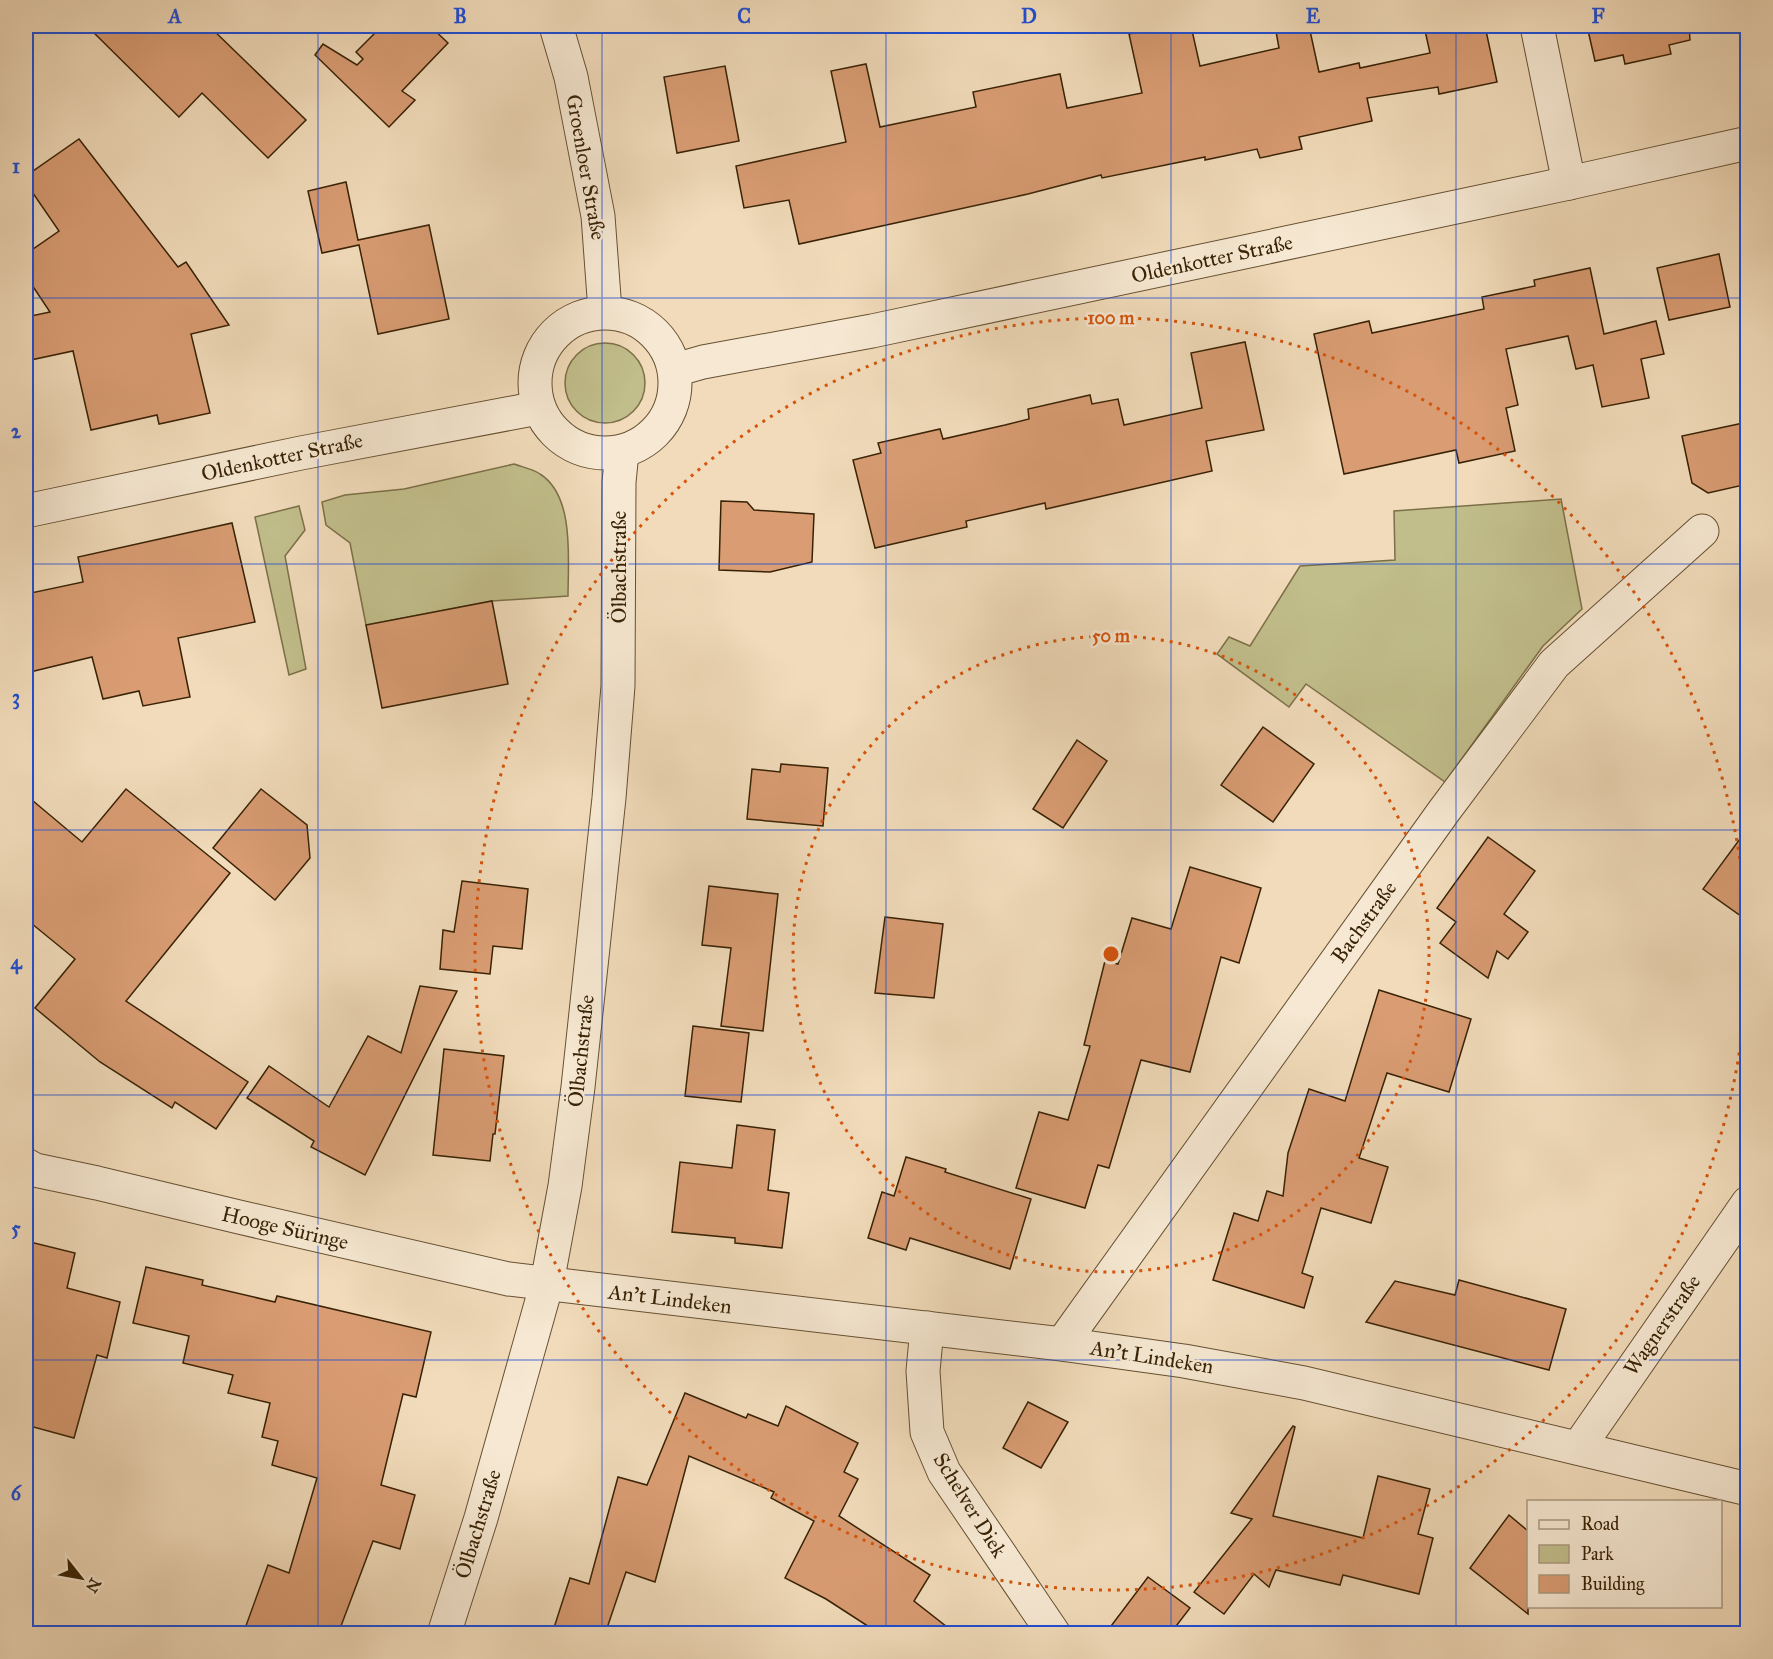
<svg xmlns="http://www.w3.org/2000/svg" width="1773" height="1659" font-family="'IM FELL Great Primer',serif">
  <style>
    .green { fill: #c1be8b; stroke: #7c7048; stroke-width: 1.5 }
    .building { fill: #d99c73; stroke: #382205; stroke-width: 1.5 }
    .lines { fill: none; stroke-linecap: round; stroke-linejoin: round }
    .minor-casing { stroke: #665032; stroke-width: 35 }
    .tertiary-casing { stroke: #665032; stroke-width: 35 }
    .minor { stroke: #f6e8d2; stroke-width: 33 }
    .tertiary { stroke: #f6e8d2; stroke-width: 33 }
    .grid { fill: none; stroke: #1d4ed8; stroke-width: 1.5; stroke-opacity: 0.55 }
    .ring { fill: none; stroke: #d6540b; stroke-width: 3; stroke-dasharray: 3 6 }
    .labels { text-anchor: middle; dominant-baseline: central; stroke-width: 5; stroke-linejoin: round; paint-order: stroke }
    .street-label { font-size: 21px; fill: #382205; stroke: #f6e8d2 }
    .centre { fill: #d6540b; stroke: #f6e8d2; stroke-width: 3 }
    .ring-label { font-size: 18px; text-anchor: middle; font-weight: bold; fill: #d6540b; stroke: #f6e8d2; stroke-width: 5; stroke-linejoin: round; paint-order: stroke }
    .neatline { fill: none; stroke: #1d4ed8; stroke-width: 2 }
    .grid-label { font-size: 20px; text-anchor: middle; font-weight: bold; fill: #1d4ed8 }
  </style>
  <rect width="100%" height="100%" fill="#f1dbba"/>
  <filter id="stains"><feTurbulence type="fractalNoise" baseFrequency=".00333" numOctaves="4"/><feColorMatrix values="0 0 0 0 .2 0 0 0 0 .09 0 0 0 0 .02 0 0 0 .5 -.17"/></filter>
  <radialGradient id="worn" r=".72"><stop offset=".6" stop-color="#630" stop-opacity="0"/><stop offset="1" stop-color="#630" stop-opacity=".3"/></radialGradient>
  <!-- green -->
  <g class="green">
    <circle cx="605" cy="383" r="40"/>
    <path d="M514,464C522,467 533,469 540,474C575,496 568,560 568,596L492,601L366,625L350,543L326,525L322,502L345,495L404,489Z"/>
    <path d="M1561,499L1582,609L1543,646L1445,782L1306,684L1289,707L1217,654L1229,637L1250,646L1300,566L1395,560L1394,511Z"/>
    <path d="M299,506L305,530L285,556L306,669L289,675L255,517Z"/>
  </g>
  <!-- building -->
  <g class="building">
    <path d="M87,26H209L306,120L268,158L202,93L179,117Z"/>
    <path d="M382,26H430L448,43L402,91L415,100L389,127L315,55L323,44L357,65L363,59L356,52Z"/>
    <path d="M1169,26H1191L1200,66L1279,48L1275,26H1309L1319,72L1359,63L1360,68L1430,53L1424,26H1485L1497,82L1439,94L1438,87L1367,98L1372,121L1299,137L1302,149L1260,158L1257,149L1205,160V157L1102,178L1101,175L1028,194L799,244L789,200L744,208L736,166L846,142L831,71L866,64L880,127L976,107L973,92L1060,74L1067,108L1142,93L1129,34Z"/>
    <path d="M1587,26H1689L1690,40L1669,45L1671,54L1625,64L1623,55L1595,61Z"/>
    <path d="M725,66L739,141L677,153L664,77Z"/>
    <path d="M79,139L178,267L186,262L229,325L191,334L210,413L159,424L157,415L91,430L73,351L26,361V317L50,312L26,276V254L59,231L26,183V176Z"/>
    <path d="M346,182L358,240L429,225L449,319L378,334L359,245L322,253L308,191Z"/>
    <path d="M1719,254L1730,307L1669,320L1657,268Z"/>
    <path d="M1590,268L1604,334L1656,321L1664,354L1641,359L1649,398L1602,407L1593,365L1576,369L1568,336L1506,349L1518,405L1506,408L1515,451L1459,463L1456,450L1344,474L1314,334L1369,321L1372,333L1484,309L1482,297L1535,286L1534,280Z"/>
    <path d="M1245,342L1264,430L1206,441L1212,471L1046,509L1045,503L966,521L967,527L875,548L853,460L881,453L878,443L940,429L943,439L1005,425L1029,419L1028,409L1090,395L1092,404L1118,399L1124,425L1202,408L1191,353Z"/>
    <path d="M1748,422V484L1708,493L1692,483L1682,436Z"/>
    <path d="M721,501L747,502L754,510L814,514L812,562L770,572L719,570Z"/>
    <path d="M232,523L255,622L178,638L190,697L143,706L139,691L103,699L92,657L26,673V594L83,582L78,557Z"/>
    <path d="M492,601L508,684L382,708L366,625Z"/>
    <path d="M1263,727L1314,764L1273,822L1221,785Z"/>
    <path d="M1077,740L1107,761L1063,828L1033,809Z"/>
    <path d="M781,764L828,768L823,826L747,819L752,769L780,772Z"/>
    <path d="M126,789L230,873L126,1001L248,1082L216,1129L175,1102L172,1108L100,1062L35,1008L75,959L26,919V795L82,842Z"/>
    <path d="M261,789L307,825L310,858L275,900L213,848Z"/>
    <path d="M1748,828V921L1703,889Z"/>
    <path d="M1488,837L1535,871L1504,914L1528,932L1508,959L1497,951L1488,978L1440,943L1456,922L1437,908Z"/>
    <path d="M1190,867L1261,888L1239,963L1221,957L1190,1072L1141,1060L1109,1168L1098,1165L1085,1208L1016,1188L1039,1112L1068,1120L1090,1046L1084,1045L1105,961L1118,964L1132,918L1171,929Z"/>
    <path d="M462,881L528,889L522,949L493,946L490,974L440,969L443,930L454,932Z"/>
    <path d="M709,886L778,894L763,1031L721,1026L731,948L702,945Z"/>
    <path d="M885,917L943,924L934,998L875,993Z"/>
    <path d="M420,986L457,991L365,1175L311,1147L314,1141L247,1098L269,1066L329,1107L368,1036L401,1053Z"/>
    <path d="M1379,990L1471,1019L1449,1092L1387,1073L1359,1158L1388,1167L1371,1223L1321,1208L1302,1273L1313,1277L1304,1308L1213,1280L1234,1213L1258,1221L1267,1191L1283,1196L1288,1153L1309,1089L1345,1101Z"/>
    <path d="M693,1026L749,1033L741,1102L685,1096Z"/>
    <path d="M444,1049L504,1056L495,1134H493L490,1161L433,1155Z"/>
    <path d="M737,1125L775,1130L768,1190L789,1193L782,1248L735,1243V1238L672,1232L680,1162L732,1168Z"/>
    <path d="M906,1157L946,1169L945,1172L1031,1199L1010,1269L910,1238L906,1250L868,1238L882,1192L894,1196Z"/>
    <path d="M26,1241L75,1253L67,1288L120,1302L107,1358L97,1355L74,1438L26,1425Z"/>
    <path d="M146,1267L203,1280L202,1285L275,1302L277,1296L431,1332L416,1397L403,1394L381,1485L415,1495L400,1549L373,1541L338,1634H243L268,1565L289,1573L317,1478L272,1465L278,1441L262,1437L270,1403L228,1393L233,1375L183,1363L189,1336L133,1323Z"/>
    <path d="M1459,1280L1566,1309L1549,1370L1366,1322L1395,1281L1455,1295Z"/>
    <path d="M685,1393L746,1418L748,1414L778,1426L786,1406L858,1443L844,1472L858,1479L839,1516L930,1575L914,1601L956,1634H880L826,1599L785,1578L814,1521L771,1498L774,1492L689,1456L655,1582L626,1572L605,1634H552L570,1578L589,1584L618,1477L647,1485Z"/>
    <path d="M1028,1402L1068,1422L1041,1468L1003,1448Z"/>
    <path d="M1293,1426L1295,1427L1273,1516L1363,1538L1378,1476L1430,1489L1418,1534L1433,1538L1419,1594L1343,1575L1340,1585L1276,1570L1269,1587L1254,1574L1224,1614L1194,1592L1252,1519L1231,1513Z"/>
    <path d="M1509,1515L1528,1531V1614L1470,1568Z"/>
    <path d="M1148,1577L1190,1608L1170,1634H1105Z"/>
  </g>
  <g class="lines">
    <!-- minor casing -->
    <g class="minor-casing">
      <g id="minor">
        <path d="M1537,26L1569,183"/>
        <path d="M26,1165L35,1170L97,1183L239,1217L508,1279L1062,1344L1184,1361L1304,1383L1748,1489"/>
        <path d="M927,1328L923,1371L927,1432L944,1472L1054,1634"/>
        <path d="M1062,1344L1444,811L1554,664L1702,531"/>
        <path d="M1578,1448L1748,1203"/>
      </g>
    </g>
    <!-- tertiary casing -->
    <g class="tertiary-casing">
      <g id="tertiary">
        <path d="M556,26L571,77L598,216L605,311"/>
        <circle cx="605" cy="383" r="70"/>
        <path d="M675,370L703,362L872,331L1569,183L1748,143"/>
        <path d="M26,511L301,453L538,408"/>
        <path d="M444,1634L481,1518L547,1283L565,1186L578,1087L609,798L618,686L619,482L622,452"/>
      </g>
    </g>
    <!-- minor -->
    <use href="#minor" class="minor"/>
    <!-- tertiary -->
    <use href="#tertiary" class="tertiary"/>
  </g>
  <!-- grid -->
  <path class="grid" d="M318,26V1634M602,26V1634M886,26V1634M1171,26V1634M1456,26V1634M26,298H1748M26,564H1748M26,830H1748M26,1095H1748M26,1360H1748"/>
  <!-- distance rings -->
  <g class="ring">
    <circle cx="1111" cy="954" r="318"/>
    <circle cx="1111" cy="954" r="636"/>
  </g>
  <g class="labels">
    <!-- street labels -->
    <g class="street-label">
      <text transform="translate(586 167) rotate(80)">Groenloer Straße</text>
      <text transform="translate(1212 259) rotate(-12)">Oldenkotter Straße</text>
      <text transform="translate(282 457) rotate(-12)">Oldenkotter Straße</text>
      <text transform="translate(619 567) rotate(-90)">Ölbachstraße</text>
      <text transform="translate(1364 922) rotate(-54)">Bachstraße</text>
      <text transform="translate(581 1051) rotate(-84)">Ölbachstraße</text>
      <text transform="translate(285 1228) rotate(13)">Hooge Süringe</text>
      <text transform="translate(670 1299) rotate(7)">An't Lindeken</text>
      <text transform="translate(1662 1325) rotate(-55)">Wagnerstraße</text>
      <text transform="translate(1152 1357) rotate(9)">An't Lindeken</text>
      <text transform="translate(970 1505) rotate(58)">Schelver Diek</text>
      <text transform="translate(478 1524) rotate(-73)">Ölbachstraße</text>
    </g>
  </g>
  <circle cx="1111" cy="954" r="9" class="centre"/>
  <g class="ring-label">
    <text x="1111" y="324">100 m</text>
    <text x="1111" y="642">50 m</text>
  </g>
  <!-- margin -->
  <rect width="1773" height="1659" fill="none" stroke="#f1dbba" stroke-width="66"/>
  <!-- legend -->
  <rect x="1527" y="1500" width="195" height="108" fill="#f6e8d2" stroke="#aa9980" stroke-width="1.5"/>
  <rect x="1539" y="1520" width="30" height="9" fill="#f6e8d2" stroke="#aa9980" stroke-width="1.5"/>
  <text x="1581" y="1530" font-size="18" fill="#382205">Road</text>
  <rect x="1539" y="1545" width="30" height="18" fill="#c1be8b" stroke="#aa9980" stroke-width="1.5"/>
  <text x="1581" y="1560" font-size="18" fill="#382205">Park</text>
  <rect x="1539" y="1575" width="30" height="18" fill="#d99c73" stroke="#aa9980" stroke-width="1.5"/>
  <text x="1581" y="1590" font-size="18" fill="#382205">Building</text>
  <!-- north arrow -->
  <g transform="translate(81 1578) rotate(121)" stroke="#f6e8d2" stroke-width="4.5" paint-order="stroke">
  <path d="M0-4.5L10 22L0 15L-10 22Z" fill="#382205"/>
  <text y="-9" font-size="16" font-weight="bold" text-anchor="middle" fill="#382205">N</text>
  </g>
  <rect x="33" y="33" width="1707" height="1593" class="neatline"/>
  <g class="grid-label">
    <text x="175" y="23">A</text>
    <text x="460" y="23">B</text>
    <text x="744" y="23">C</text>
    <text x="1029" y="23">D</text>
    <text x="1313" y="23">E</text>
    <text x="1598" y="23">F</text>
    <text x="16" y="173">1</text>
    <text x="16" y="438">2</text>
    <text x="16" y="704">3</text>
    <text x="16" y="969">4</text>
    <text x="16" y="1235">5</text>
    <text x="16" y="1500">6</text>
  </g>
  <rect width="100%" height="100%" filter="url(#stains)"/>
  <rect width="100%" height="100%" fill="url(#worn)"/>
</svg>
